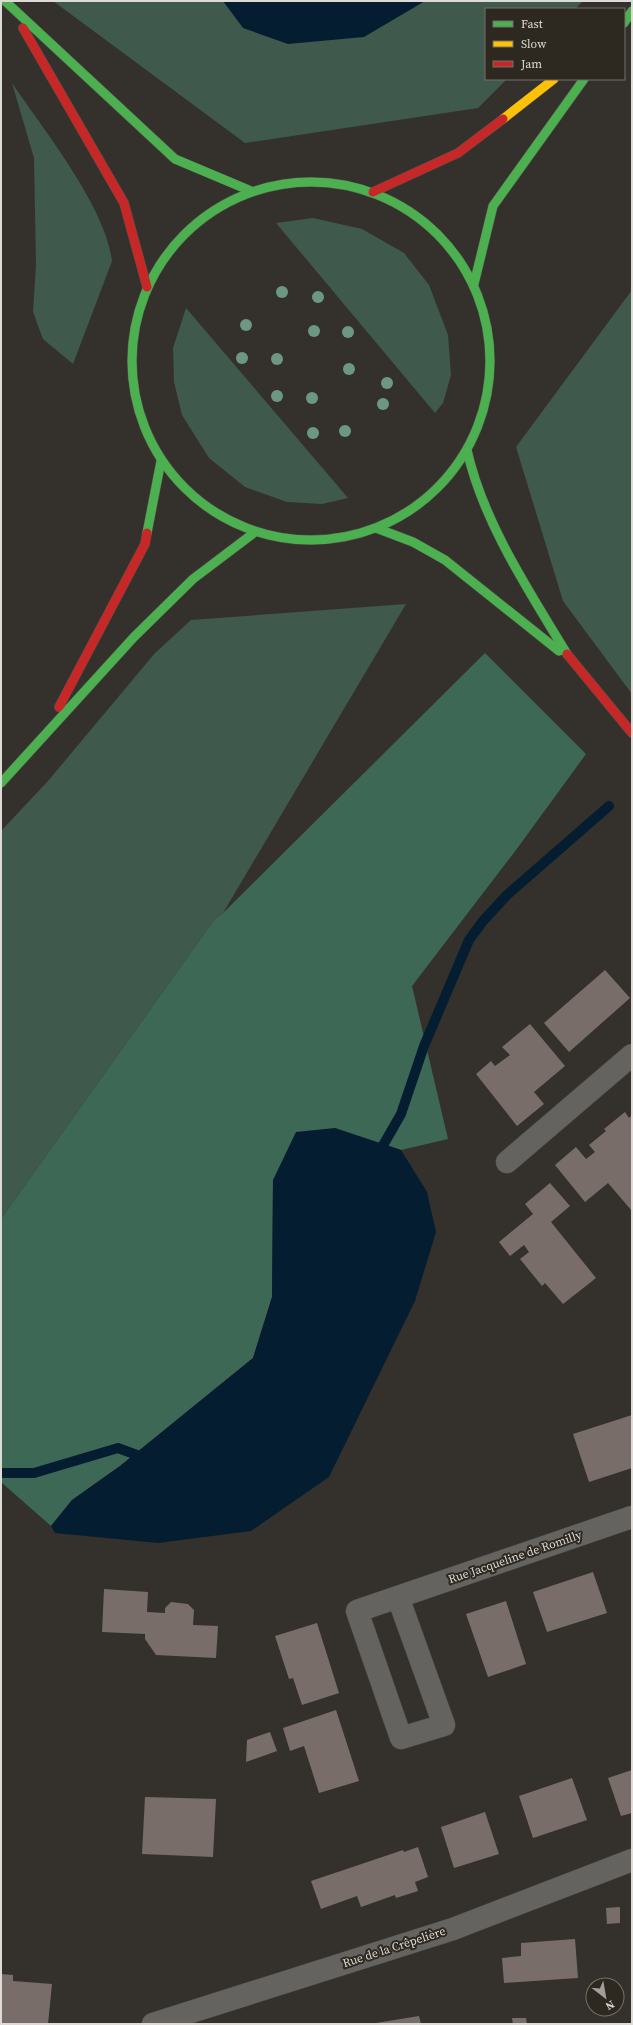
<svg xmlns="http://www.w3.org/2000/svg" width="633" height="2025" font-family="'Source Serif 4',serif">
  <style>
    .green { fill: #3f594d }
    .forest { fill: #3d6855 }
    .water { fill: #051d30 }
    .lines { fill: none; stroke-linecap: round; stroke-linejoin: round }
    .stream { stroke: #051d30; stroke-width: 10 }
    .building { fill: #796d69 }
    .street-casing { stroke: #52504b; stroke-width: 23 }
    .fast-casing { stroke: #52504b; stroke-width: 10 }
    .slow-casing { stroke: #52504b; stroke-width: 10 }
    .jam-casing { stroke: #52504b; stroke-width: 10 }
    .street { stroke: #656360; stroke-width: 22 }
    .fast { stroke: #4caf50; stroke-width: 9 }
    .slow { stroke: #ffc107; stroke-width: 9 }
    .jam { stroke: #c62828; stroke-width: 9 }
    .tree { fill: #6c9882 }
    .labels { text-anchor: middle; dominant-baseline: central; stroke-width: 4; stroke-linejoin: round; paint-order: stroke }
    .street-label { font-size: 12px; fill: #dedad5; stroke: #2d2820 }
  </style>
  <rect width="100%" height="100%" fill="#34312c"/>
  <!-- green -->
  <g class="green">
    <path d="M53,1H583L575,9H486V79H507L478,108L245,143Z"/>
    <path d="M12,83C43,129 106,207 112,261L73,364L43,339L33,312L36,265L34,158Z"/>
    <path d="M313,218L362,229L404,253L429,285L448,335L451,375L443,403L435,413L276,223Z"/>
    <path d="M632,290V694L563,601L516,447Z"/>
    <path d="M186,308L348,498L322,504L287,502L245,487L209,458L182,415L174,382L173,348Z"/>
    <path d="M406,604L223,913L214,920L1,1219V831L48,781L155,653L191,620Z"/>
  </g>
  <!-- forest -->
  <path class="forest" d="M485,653L586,754L516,850L412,986L448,1139L401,1150L383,1144L273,1180L272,1297L253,1358L120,1466L72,1500L51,1526L1,1482V1219L214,920L223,913Z"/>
  <!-- water -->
  <g class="water">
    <path d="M223,1H425L364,37L288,44L243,28Z"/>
    <path d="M335,1128L401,1150L427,1192L436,1232L415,1301L329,1477L251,1531L158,1543L55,1533L51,1526L72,1500L120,1466L253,1358L272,1297L273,1180L296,1132Z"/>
  </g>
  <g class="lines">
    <!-- stream -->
    <g class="stream">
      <path d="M377,1156L401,1114L424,1046L469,940L483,921L507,895L609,806"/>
      <path d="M1,1473H34L118,1448L145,1458"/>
    </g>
  </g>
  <!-- building -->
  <g class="building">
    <path d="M605,970L630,998L569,1052L544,1023Z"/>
    <path d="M530,1024L565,1066L534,1092L544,1104L517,1126L476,1074L491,1061L495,1066L510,1055L502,1047Z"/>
    <path d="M625,1112L629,1118L632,1115V1211L608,1183L585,1202L555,1165L576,1147L586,1159L595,1152L589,1145L606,1131L604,1129Z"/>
    <path d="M550,1183L570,1206L551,1222L596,1278L563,1304L545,1283L542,1286L520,1259L529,1252L524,1245L510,1256L499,1242L533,1214L525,1204Z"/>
    <path d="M632,1415V1468L589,1482L573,1434Z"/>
    <path d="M593,1572L607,1613L547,1632L533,1592Z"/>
    <path d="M104,1589L148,1592L147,1612L165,1613V1608L171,1602L188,1604L194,1610L193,1625L218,1626L216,1658L156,1655L145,1639V1634L102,1632Z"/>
    <path d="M506,1601L526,1664L488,1677L466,1614Z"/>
    <path d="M317,1623L339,1693L302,1705L293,1678L289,1679L275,1636Z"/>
    <path d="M336,1710L359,1781L319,1793L304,1746L290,1751L283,1728Z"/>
    <path d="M270,1732L277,1751L246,1762L247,1740Z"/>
    <path d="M632,1770V1813L621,1816L608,1778Z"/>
    <path d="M572,1778L587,1820L533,1838L519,1796Z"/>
    <path d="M145,1797L216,1799L213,1857L142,1854Z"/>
    <path d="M485,1812L499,1854L454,1868L441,1827Z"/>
    <path d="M418,1847L428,1877L415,1882L418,1891L396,1898L395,1895L361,1907L357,1896L321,1909L311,1881L403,1850L404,1852Z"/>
    <path d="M620,1907V1923L607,1924L606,1908Z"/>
    <path d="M575,1939L578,1978L504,1983L502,1958L521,1956V1943Z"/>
    <path d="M1,1974L13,1975V1981L52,1984L48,2024H1Z"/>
    <path d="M419,2016L421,2024H377L376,2023Z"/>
    <path d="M512,2018H526L527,2024H513Z"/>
  </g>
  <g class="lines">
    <!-- street casing -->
    <g class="street-casing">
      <g id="street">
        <path d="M507,1162L632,1055"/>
        <path d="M398,1597L444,1725L401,1738L357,1611L632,1517"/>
        <path d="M153,2024L453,1929L632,1860"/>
      </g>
    </g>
    <!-- fast casing -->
    <g class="fast-casing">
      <g id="fast">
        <path d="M5,1L175,159L251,191"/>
        <path d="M624,23L632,11"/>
        <circle cx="311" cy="361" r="179"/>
        <path d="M474,284L493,206L584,79"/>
        <path d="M467,450C483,522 529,591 567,654"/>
        <path d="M376,528L413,542L445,560L559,651"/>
        <path d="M147,533L161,461"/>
        <path d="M1,783L134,637L193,579L255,532"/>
      </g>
    </g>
    <!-- slow casing -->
    <g class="slow-casing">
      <path id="slow" d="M503,119L554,79"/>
    </g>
    <!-- jam casing -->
    <g class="jam-casing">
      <g id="jam">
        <path d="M23,28L124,203L147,287"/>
        <path d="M373,192L458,153L503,119"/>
        <path d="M567,654L632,733"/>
        <path d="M59,707L145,544L147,533"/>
      </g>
    </g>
    <!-- street -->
    <use href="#street" class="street"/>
    <!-- fast -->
    <use href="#fast" class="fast"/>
    <!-- slow -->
    <use href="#slow" class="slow"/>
    <!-- jam -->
    <use href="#jam" class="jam"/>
  </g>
  <!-- trees -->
  <g class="tree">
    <circle cx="282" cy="292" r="6"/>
    <circle cx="318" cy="297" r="6"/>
    <circle cx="246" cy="325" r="6"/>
    <circle cx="314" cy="331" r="6"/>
    <circle cx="348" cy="332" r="6"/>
    <circle cx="242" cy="358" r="6"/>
    <circle cx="277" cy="359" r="6"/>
    <circle cx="349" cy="369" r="6"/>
    <circle cx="387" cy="383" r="6"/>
    <circle cx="277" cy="396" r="6"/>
    <circle cx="312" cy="398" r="6"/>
    <circle cx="383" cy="404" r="6"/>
    <circle cx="345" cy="431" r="6"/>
    <circle cx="313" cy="433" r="6"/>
  </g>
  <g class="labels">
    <!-- street labels -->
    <g class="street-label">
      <text transform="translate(515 1557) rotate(-19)">Rue Jacqueline de Romilly</text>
      <text transform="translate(394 1947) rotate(-18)">Rue de la Crêpelière</text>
    </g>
  </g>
  <!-- border -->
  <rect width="633" height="2025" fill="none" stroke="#dedad5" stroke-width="4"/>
  <!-- legend -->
  <rect x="485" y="8" width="140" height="72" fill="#2d2820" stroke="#746f68"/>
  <rect x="493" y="21" width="20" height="6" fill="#4caf50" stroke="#746f68"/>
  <text x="521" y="28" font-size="12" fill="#dedad5">Fast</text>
  <rect x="493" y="41" width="20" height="6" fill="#ffc107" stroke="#746f68"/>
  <text x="521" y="48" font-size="12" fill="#dedad5">Slow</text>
  <rect x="493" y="61" width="20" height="6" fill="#c62828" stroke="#746f68"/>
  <text x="521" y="68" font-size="12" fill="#dedad5">Jam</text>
  <!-- north arrow -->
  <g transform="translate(605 1997) rotate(149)"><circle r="19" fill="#2d2820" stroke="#746f68"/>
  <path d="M0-3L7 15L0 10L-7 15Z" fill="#a29f9a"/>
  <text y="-6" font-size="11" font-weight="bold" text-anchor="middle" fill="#dedad5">N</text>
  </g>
</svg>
